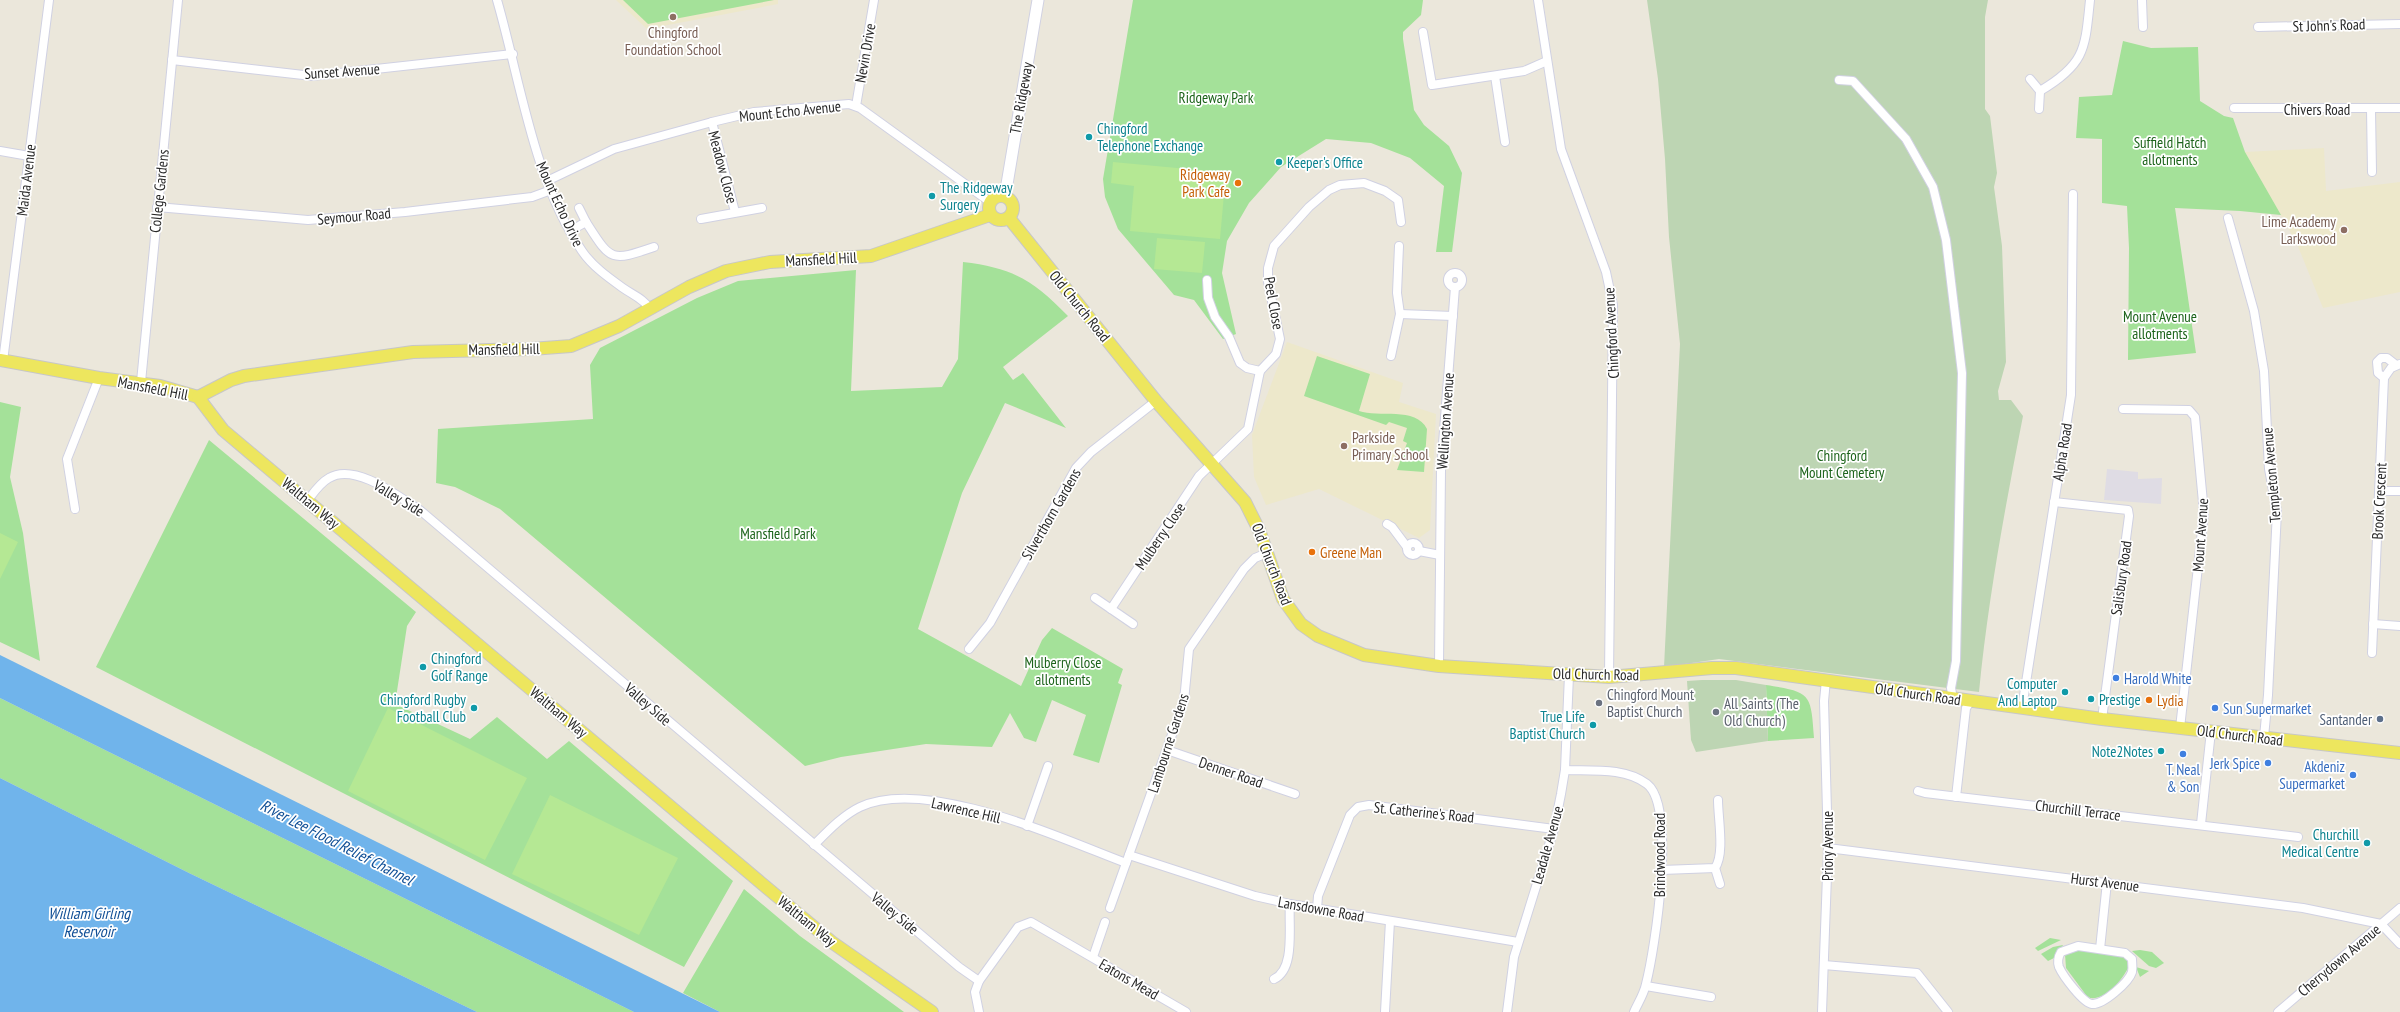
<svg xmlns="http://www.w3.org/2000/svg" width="2400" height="1012" font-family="'PT Sans Narrow',sans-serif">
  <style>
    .industrial { fill: #dfdce4 }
    .education { fill: #ede8cb }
    .green { fill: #a4e199 }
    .cemetery { fill: #bdd5b3 }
    .pitch { fill: #b5e894 }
    .water { fill: #70b4eb }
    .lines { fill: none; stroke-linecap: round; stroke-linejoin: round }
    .minor-casing { stroke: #d0d1e2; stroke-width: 10 }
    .secondary-casing { stroke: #d0d1e2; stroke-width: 13 }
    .primary-casing { stroke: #c7c7c7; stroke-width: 14 }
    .minor { stroke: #fff; stroke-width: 8 }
    .secondary { stroke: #fff; stroke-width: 11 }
    .primary { stroke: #ede65e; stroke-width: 12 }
    .education-dot { fill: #8d6e63; stroke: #fff; stroke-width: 1.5 }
    .culture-dot { fill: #0f9aa8; stroke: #fff; stroke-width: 1.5 }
    .food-dot { fill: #e8710a; stroke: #fff; stroke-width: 1.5 }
    .shop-dot { fill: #3f7fe0; stroke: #fff; stroke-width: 1.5 }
    .worship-dot { fill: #6b7280; stroke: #fff; stroke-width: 1.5 }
    .service-dot { fill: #5c6f8a; stroke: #fff; stroke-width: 1.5 }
    .labels { text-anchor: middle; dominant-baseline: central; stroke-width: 3.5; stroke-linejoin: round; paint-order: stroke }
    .street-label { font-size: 15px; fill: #292929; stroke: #fff }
    .education-label { font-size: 15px; fill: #785e54; stroke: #fff }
    .park-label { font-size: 15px; fill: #1d641b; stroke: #fff }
    .culture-label { font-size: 15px; fill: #0d838f; stroke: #fff; text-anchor: start }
    .food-label { font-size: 15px; fill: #c56008; stroke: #fff; text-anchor: start }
    .shop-label { font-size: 15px; fill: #366cbe; stroke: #fff; text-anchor: start }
    .worship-label { font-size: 15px; fill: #5b616d; stroke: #fff; text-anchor: start }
    .service-label { font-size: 15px; fill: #4e5e75; stroke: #fff; text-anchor: end }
    .water-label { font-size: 16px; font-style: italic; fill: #104f96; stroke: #fff }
  </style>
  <rect width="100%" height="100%" fill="#ebe7db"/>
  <!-- industrial -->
  <path class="industrial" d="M2107,469L2138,472V479L2162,478L2161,504L2104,500Z"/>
  <!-- education -->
  <g class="education">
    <path d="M616,0H778V4L647,29Z"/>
    <path d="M2324,148L2326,191L2400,182V292L2323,308L2297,244L2245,152Z"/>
    <path d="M1287,342L1403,383L1399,402L1436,414L1430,530L1419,538L1319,489L1266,505L1254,477L1252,435Z"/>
  </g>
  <!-- green -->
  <g class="green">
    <path d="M623,0H774L648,24Z"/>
    <path d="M1133,0H1423L1421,15L1403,32V39L1414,110L1424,125L1449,146L1462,173L1452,252H1436L1444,186L1410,158L1371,143L1326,139L1281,167L1249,203L1227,241L1222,273L1236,334L1223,339L1194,300L1174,295L1118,229L1105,197L1103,179Z"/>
    <path d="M2123,41L2151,48L2198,47L2200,101L2224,116L2233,118L2245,152L2281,215L2240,211L2175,208L2196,353L2128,360L2129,248L2127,206L2102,203V139L2076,138L2079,97L2112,95Z"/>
    <path d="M963,262C1013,268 1033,280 1068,316L1003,367L1013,380L1023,373L1066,428L1005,403L962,493L918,629L1021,686L1042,640L1052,628L1123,669L1118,683L1122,685L1099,763L1073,755L1086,715L1052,700L1036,742L1024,738L1010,713L992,747L926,744L841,757L805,766L500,509L455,487L436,483L438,429L593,419L590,365L600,348L697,298L738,281L856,270L851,391L942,387L958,359Z"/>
    <path d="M1317,356L1370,374L1359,411C1378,418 1416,406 1427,429L1424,472L1397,470L1407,443L1403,441L1407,428L1389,422L1386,425L1304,396Z"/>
    <path d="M0,402L21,407L10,477L23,533L40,661L0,642Z"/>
    <path d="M209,440L416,612L407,626L395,704L470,739L497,717L547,759L569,741L733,881L684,967L96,667Z"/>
    <path d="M1766,685C1811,692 1811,693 1814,738L1768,741Z"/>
    <path d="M0,698L634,1012H477L189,873L0,778Z"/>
    <path d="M744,889L800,936L904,1012H720L683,993Z"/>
    <path d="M2050,938L2061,940L2038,951L2035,948Z"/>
    <path d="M2063,945L2056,957L2048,961L2041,954L2053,947Z"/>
    <path d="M2073,949L2122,956L2127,959L2128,968C2122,980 2106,1000 2090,998L2086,995L2066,968L2065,954Z"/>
    <path d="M2140,950L2152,952L2164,963L2156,968L2149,966L2132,951Z"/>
    <path d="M2136,967L2149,971L2140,977Z"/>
  </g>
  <!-- cemetery -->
  <g class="cemetery">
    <path d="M1647,0H1988L1985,17V109L1990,116L1997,173L1994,187L2002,246L2005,330L2006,362L1998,391L1999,400H2011L2023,416C2005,508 1988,599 1979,692L1719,659L1664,667L1680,344L1669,237L1665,159L1658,79Z"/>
    <path d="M1702,680H1736L1766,685L1768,741L1696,752L1691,740L1687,681Z"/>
  </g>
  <!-- pitch -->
  <g class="pitch">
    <path d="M1113,162L1230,173L1228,194H1224L1220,239L1130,231L1134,186L1111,183Z"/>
    <path d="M1157,238L1205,242L1202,273L1154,269Z"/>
    <path d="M0,533L18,542L0,579Z"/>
    <path d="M388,708L527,778L485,860L348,791Z"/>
    <path d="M550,795L678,858L639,935L512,874Z"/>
  </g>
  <!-- water -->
  <g class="water">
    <path d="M0,655L720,1012H634L0,698Z"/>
    <path d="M0,778L189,873L477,1012H0Z"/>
  </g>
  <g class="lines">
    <!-- minor casing -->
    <g class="minor-casing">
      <g id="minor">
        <path d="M497,0C521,83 533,179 582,251C592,266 609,278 623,288C633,295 644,299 651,310"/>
        <path d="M1538,0L1561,149L1606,272L1613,305L1609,677"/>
        <path d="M2142,0L2143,27"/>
        <path d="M2258,27L2400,24"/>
        <path d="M1423,32L1432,85L1524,71L1547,61"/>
        <path d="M172,60L312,76L513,54"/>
        <path d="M1495,76L1505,142"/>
        <path d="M2030,79L2040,91L2039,109"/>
        <path d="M1839,80L1853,81L1906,139L1933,187L1946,240L1962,373L1956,661L1951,688L1953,699"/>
        <path d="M2040,91C2086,64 2085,48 2090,0"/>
        <path d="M856,106L874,0"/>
        <path d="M2234,108H2400"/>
        <path d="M2371,109L2372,172"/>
        <path d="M712,122L735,212"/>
        <path d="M0,151L29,156"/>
        <path d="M547,181L614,149L712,122L754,112L849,104L860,108L990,202"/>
        <path d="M157,207L308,220L405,212L532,197L551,190"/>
        <path d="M579,208L586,222"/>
        <path d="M2228,218L2254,311L2264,371L2269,469L2277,511L2268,695L2264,737"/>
        <path d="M701,219L762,208"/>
        <path d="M570,231L586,222C611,261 610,262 654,247"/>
        <circle cx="1455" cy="280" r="7"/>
        <path d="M1207,280L1208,298L1215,317L1229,337L1240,363L1247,368L1260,371"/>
        <path d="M1400,314L1453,316"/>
        <path d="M1391,356L1400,314L1397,293L1399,246"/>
        <path d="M3,361L49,0"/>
        <path d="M2384,378L2378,373L2377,362L2381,358H2387L2396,365"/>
        <path d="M141,382L178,0"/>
        <path d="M2123,409L2189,410L2195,417L2204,513L2180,728"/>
        <path d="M2380,491H2400"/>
        <path d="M308,500C314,492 320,483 329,478C355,462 399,497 421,511L959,967L979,981"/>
        <path d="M2054,502L2128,510L2129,516L2102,719"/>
        <path d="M75,509L67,459L99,378"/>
        <path d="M1387,524L1392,527L1407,547"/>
        <circle cx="1413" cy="549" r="6"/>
        <path d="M1419,551L1440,555"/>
        <path d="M1095,598L1133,624"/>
        <path d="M1111,609L1199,476L1248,429L1260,371L1276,354L1280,339L1268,282V268L1274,246L1309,207L1329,190L1340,185L1364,183L1385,191L1398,200L1401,222"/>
        <path d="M2373,624L2400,626"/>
        <path d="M969,649L990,623L1076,468L1091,452L1156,401"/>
        <path d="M2372,653L2384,378L2391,368L2400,364"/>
        <path d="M1439,666L1441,470L1455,287"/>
        <path d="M2022,708L2071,395L2073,194"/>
        <path d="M1167,750L1295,794"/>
        <path d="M1565,770C1591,771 1625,767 1647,784C1677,807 1655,949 1646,984C1644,994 1638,1003 1634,1012"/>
        <path d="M1918,791L1925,793L2298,837"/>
        <path d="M1956,797L1966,708L1970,702"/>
        <path d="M2201,824L2211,731"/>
        <path d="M1027,826L1048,766"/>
        <path d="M814,845C827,832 843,815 860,807C926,776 1062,839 1126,863"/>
        <path d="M1828,848L2303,908L2381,924L2400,944"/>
        <path d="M1129,855L1255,896L1290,904L1518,942"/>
        <path d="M1715,868L1720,884"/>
        <path d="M1662,870L1715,868C1725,854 1718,818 1718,800"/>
        <path d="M1110,908L1184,701L1189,649L1244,569L1255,558L1267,553"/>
        <path d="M1317,909L1318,896L1350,815L1358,807L1369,805L1554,829"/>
        <path d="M2078,946L2125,953L2132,959C2132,963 2133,967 2132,972C2129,982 2103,1005 2092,1004C2083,1003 2063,976 2059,967C2057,961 2058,957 2061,952Z"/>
        <path d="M2100,949L2107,882"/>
        <path d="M1093,957L1105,922"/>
        <path d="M1824,965L1917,973L1948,1012"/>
        <path d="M1274,979C1296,969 1288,925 1290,904"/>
        <path d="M1646,986L1711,997"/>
        <path d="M979,1012L975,992L979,981L1018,927L1031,922L1186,1012"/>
        <path d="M1385,1012L1390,921"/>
        <path d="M1507,1012L1514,957L1554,829L1561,794L1565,770L1569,675"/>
        <path d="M1822,1012L1828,848L1824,701L1826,680"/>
        <path d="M2278,1012L2400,908"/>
      </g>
    </g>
    <!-- secondary casing -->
    <g class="secondary-casing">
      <path id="secondary" d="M1005,196L1038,0"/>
    </g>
    <!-- primary casing -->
    <g class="primary-casing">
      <g id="primary">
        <circle cx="1001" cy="208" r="12"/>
        <path d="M1009,218L1156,401L1245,502L1259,530L1283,599L1301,624L1318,636L1364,655L1439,666L1609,677L1712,668H1736L2102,719L2400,753"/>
        <path d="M0,360L99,378L160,386L198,397"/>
        <path d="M198,397L223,430L760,882L833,943L932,1012"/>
        <path d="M198,397L231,380L244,376L413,352L531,349L571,346L619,326L689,287L726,271L770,262L871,256L990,215"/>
      </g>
    </g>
    <!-- minor -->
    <use href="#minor" class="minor"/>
    <!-- secondary -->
    <use href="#secondary" class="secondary"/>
    <!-- primary -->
    <use href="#primary" class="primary"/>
  </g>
  <!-- markers -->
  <g class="education-dot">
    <circle cx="673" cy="17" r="4"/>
    <circle cx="2344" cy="230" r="4"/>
    <circle cx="1344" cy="446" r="4"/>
  </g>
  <g class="culture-dot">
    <circle cx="1089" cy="137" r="4"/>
    <circle cx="1279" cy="162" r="4"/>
    <circle cx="932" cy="196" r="4"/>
    <circle cx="423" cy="667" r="4"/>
    <circle cx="2065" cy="692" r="4"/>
    <circle cx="2091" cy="699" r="4"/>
    <circle cx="474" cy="708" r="4"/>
    <circle cx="1593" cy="725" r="4"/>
    <circle cx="2161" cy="751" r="4"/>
    <circle cx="2367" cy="843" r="4"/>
  </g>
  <g class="food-dot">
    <circle cx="1238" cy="183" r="4"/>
    <circle cx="1312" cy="552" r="4"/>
    <circle cx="2149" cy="700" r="4"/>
  </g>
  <g class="shop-dot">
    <circle cx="2116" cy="678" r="4"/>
    <circle cx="2215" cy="708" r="4"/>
    <circle cx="2183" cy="754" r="4"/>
    <circle cx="2268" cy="763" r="4"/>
    <circle cx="2353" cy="775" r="4"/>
  </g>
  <g class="worship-dot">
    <circle cx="1599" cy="703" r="4"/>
    <circle cx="1716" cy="712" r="4"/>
  </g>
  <circle class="service-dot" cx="2380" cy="719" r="4"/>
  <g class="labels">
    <!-- street labels -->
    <g class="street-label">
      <text transform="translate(2329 25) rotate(-2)">St John's Road</text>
      <text transform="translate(865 53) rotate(-80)">Nevin Drive</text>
      <text transform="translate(342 71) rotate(-4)">Sunset Avenue</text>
      <text transform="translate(1021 98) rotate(-80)">The Ridgeway</text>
      <text x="2317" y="109">Chivers Road</text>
      <text transform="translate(790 111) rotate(-6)">Mount Echo Avenue</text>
      <text transform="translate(723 167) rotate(75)">Meadow Close</text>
      <text transform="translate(26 180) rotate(-83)">Maida Avenue</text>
      <text transform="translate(159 191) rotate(-84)">College Gardens</text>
      <text transform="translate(560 204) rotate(65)">Mount Echo Drive</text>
      <text transform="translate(354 216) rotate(-5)">Seymour Road</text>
      <text transform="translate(821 259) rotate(-3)">Mansfield Hill</text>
      <text transform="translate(1274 303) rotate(80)">Peel Close</text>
      <text transform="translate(1080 306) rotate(51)">Old Church Road</text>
      <text transform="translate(1611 333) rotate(-93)">Chingford Avenue</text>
      <text transform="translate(504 349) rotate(-1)">Mansfield Hill</text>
      <text transform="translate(153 388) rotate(11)">Mansfield Hill</text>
      <text transform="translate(1445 421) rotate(-86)">Wellington Avenue</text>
      <text transform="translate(2062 452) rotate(-81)">Alpha Road</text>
      <text transform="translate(2271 475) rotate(-95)">Templeton Avenue</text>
      <text transform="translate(399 498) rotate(31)">Valley Side</text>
      <text transform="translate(2379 501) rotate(-87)">Brook Crescent</text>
      <text transform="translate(311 503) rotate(40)">Waltham Way</text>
      <text transform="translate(1051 514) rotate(-60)">Silverthorn Gardens</text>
      <text transform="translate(2200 535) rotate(-86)">Mount Avenue</text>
      <text transform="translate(1160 536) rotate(-56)">Mulberry Close</text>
      <text transform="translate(1272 564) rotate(69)">Old Church Road</text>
      <text transform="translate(2121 578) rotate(-82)">Salisbury Road</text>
      <text transform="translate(1596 674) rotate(1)">Old Church Road</text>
      <text transform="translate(1918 694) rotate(8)">Old Church Road</text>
      <text transform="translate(648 704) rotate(41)">Valley Side</text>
      <text transform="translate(559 712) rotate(40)">Waltham Way</text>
      <text transform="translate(2240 735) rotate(7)">Old Church Road</text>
      <text transform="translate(1168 743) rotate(-72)">Lambourne Gardens</text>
      <text transform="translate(1231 772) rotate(19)">Denner Road</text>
      <text transform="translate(966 810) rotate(13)">Lawrence Hill</text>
      <text transform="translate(2078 810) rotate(7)">Churchill Terrace</text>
      <text transform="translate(1424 812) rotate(6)">St. Catherine's Road</text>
      <text transform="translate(1547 845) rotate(-74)">Leadale Avenue</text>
      <text transform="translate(1827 846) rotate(-90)">Priory Avenue</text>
      <text transform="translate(1659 855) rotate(-90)">Brindwood Road</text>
      <text transform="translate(2105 882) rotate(7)">Hurst Avenue</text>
      <text transform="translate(1321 909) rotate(10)">Lansdowne Road</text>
      <text transform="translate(895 913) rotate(40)">Valley Side</text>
      <text transform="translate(807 921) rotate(39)">Waltham Way</text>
      <text transform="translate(2339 960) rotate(-40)">Cherrydown Avenue</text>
      <text transform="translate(1129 979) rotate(30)">Eatons Mead</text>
    </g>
    <!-- education labels -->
    <g class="education-label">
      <text x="673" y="32">Chingford<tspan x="673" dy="17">Foundation School</tspan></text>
      <text x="2336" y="221" text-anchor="end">Lime Academy<tspan x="2336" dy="17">Larkswood</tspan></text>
      <text x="1352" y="437" text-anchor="start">Parkside<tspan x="1352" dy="17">Primary School</tspan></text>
    </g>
    <!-- park labels -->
    <g class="park-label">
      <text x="1216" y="97">Ridgeway Park</text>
      <text x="2170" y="142">Suffield Hatch<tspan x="2170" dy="17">allotments</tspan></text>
      <text x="2160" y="316">Mount Avenue<tspan x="2160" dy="17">allotments</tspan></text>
      <text x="1842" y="455">Chingford<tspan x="1842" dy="17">Mount Cemetery</tspan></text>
      <text x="778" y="533">Mansfield Park</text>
      <text x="1063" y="662">Mulberry Close<tspan x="1063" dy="17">allotments</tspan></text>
    </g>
    <!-- culture labels -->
    <g class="culture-label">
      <text x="1097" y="128">Chingford<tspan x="1097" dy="17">Telephone Exchange</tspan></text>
      <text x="1287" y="162">Keeper's Office</text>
      <text x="940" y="187">The Ridgeway<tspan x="940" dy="17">Surgery</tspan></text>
      <text x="431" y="658">Chingford<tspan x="431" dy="17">Golf Range</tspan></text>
      <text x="2057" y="683" text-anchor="end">Computer<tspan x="2057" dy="17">And Laptop</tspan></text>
      <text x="466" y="699" text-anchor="end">Chingford Rugby<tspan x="466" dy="17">Football Club</tspan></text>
      <text x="2099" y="699">Prestige</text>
      <text x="1585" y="716" text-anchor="end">True Life<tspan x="1585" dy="17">Baptist Church</tspan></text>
      <text x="2153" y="751" text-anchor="end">Note2Notes</text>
      <text x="2359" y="834" text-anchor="end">Churchill<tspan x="2359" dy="17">Medical Centre</tspan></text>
    </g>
    <!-- food labels -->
    <g class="food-label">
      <text x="1230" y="174" text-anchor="end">Ridgeway<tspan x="1230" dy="17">Park Cafe</tspan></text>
      <text x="1320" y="552">Greene Man</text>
      <text x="2157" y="700">Lydia</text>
    </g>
    <!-- shop labels -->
    <g class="shop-label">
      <text x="2124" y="678">Harold White</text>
      <text x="2223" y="708">Sun Supermarket</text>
      <text x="2260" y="763" text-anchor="end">Jerk Spice</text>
      <text x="2345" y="766" text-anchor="end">Akdeniz<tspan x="2345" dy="17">Supermarket</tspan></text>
      <text x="2183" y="769" text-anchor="middle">T. Neal<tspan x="2183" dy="17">&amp; Son</tspan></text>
    </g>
    <!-- worship labels -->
    <g class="worship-label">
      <text x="1607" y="694">Chingford Mount<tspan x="1607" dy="17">Baptist Church</tspan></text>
      <text x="1724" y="703">All Saints (The<tspan x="1724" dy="17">Old Church)</tspan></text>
    </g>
    <!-- service labels -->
    <g class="service-label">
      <text x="2372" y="719">Santander</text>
    </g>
    <!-- water labels -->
    <g class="water-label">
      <text transform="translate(337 842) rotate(27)">River Lee Flood Relief Channel</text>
      <text x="89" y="913">William Girling<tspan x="89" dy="18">Reservoir</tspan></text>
    </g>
  </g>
</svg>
